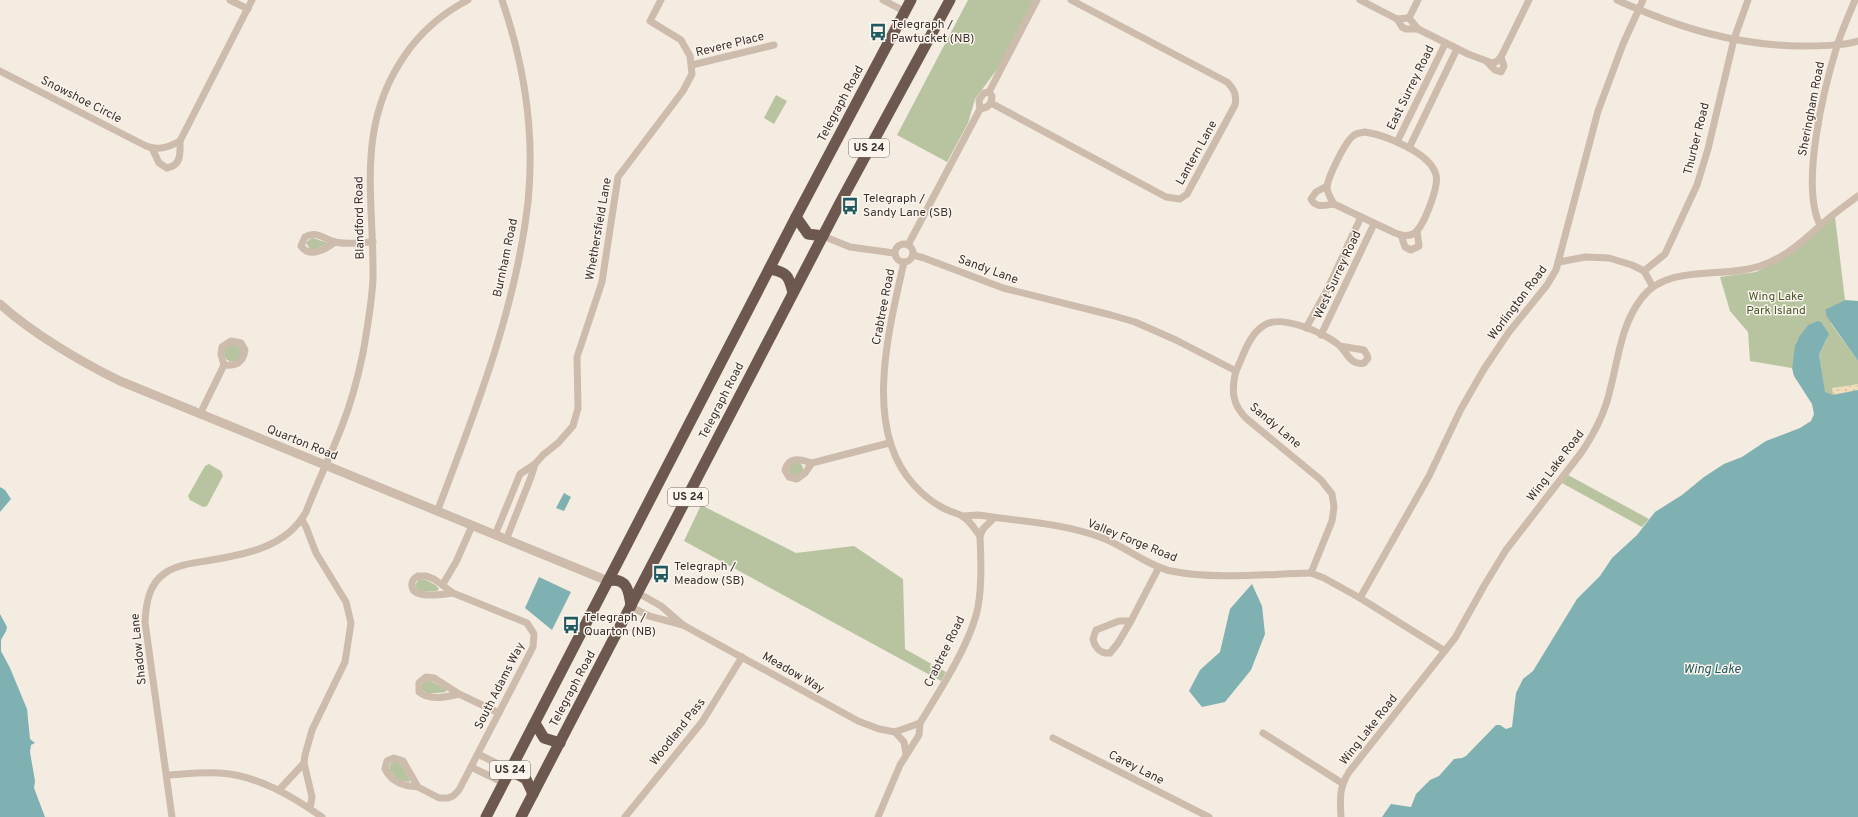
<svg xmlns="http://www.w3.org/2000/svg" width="1858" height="817" font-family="Overpass,sans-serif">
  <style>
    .green { fill: #b8c4a0 }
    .sand { fill: url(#sand-dots) }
    .water { fill: #7fb0b2 }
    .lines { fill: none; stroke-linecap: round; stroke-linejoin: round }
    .minor { stroke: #cdbbac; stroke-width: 7 }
    .tertiary { stroke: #cdbbac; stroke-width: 9 }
    .trunk { stroke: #6c584f; stroke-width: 11 }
    .labels { text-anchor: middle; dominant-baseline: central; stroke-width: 3; stroke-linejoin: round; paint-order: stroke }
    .shield { fill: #fbf5ee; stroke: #756b66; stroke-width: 1 }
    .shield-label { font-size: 11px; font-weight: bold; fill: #3b302b }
    .poi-label { font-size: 12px; fill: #3b302b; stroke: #fbf5ee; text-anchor: start }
    .street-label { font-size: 12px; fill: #3b302b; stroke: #fbf5ee }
    .park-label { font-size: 12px; fill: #4a5a2e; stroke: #fbf5ee }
    .water-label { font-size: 13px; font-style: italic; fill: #1f5a5e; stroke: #fbf5ee }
  </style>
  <defs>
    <pattern id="sand-dots" width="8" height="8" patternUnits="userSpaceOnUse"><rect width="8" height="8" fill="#efdcb8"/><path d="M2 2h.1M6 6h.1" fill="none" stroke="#cebd9e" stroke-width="1.8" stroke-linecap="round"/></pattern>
  </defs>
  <rect width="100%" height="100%" fill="#f4ebe1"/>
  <!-- green -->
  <g class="green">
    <path d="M968,0H1034L998,68L975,99L968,123L947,162L897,135Z"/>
    <path d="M776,95L787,101L774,124L764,118Z"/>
    <path d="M1835,217L1845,300L1825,311L1832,325L1858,361V390L1833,395L1827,394L1824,390L1819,355L1827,339L1808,325L1797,341L1792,368L1750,361L1748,332L1730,311L1720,277L1756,272L1773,263Z"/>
    <path d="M313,238L328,243L314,250L310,249L306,243L310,239Z"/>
    <circle cx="233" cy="353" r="9"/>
    <circle cx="796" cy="469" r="7"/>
    <path d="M209,464L221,471L223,476L207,506L203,507L190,500L188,496L205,466Z"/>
    <path d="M1568,475L1649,519L1642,527L1562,483Z"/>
    <path d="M701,505L796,553L854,546L903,579L905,649L946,672L941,681L684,541Z"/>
    <path d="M419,579C426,579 436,584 439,589L437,591L421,592L417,589L415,585Z"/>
    <path d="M429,680L446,689V692L428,694L422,690V684L426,681Z"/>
    <path d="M395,761L401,764L410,780L409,782L398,780L389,770L390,764Z"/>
  </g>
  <!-- sand -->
  <path class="sand" d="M1858,384V390L1833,395L1832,388Z"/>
  <!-- water -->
  <g class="water">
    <path d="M1845,300L1858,301V361L1827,317L1825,310Z"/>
    <path d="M1818,321L1821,322L1829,334L1819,355L1825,392L1833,395L1858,390V817H1382L1391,804L1411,807L1416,794L1430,780L1439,776L1454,759L1462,758L1466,756L1496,725H1500L1506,729L1512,727L1516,693L1523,679L1533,671L1577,599L1600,576L1612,558L1637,535L1655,512L1682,495L1704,477L1724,464L1742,457L1766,441L1800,428L1811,421L1814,414L1812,404L1794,376L1792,368L1795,346L1799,337L1808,325Z"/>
    <path d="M0,487L5,490L11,499L0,512Z"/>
    <path d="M564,493L571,497L564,511L556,508Z"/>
    <path d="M539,577L571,592L552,630L525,608Z"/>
    <path d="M1252,584L1262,606L1265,634L1251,670L1225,702L1202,707L1189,691L1200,670L1220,652L1230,609Z"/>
    <path d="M0,614L7,627L6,631L1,640V651L10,668L27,709L30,739L35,743L31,745L30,752L35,781L34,788L45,817H0Z"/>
  </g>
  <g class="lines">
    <!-- minor -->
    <g class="minor">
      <path d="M230,0L248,9"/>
      <path d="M883,0L904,11"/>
      <path d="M1360,0L1397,19L1402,27L1406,29H1418"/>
      <path d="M1617,0C1677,27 1733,45 1800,46C1819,46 1840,46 1858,41"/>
      <path d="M1409,18L1418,0"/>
      <path d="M1397,19L1409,18L1418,29L1468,54L1492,63L1496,62L1501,57L1529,0"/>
      <path d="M1487,62L1495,70L1501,72L1504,66L1501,57"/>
      <path d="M692,65L774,45"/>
      <path d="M0,71L146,146C158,151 169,147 180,141L252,0"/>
      <path d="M991,103L1166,197L1180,199L1187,194L1235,105C1237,95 1234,89 1227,82L1071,0"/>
      <path d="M980,109L979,100L984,93L989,92L1037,0"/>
      <path d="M1365,132C1385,135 1431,153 1436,175C1439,187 1423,229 1413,234C1407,237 1401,235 1395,233L1334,204C1331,199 1327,193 1327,187C1328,177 1345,142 1353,136C1356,133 1360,133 1365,132Z"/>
      <path d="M1397,142L1445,44"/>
      <path d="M152,148L159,163L167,168C182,165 180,153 180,141"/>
      <path d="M1409,148L1457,49"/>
      <path d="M1327,186L1316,192L1311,199C1316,209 1326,205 1334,204"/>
      <path d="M1820,225C1800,185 1824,88 1837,46C1842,30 1849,15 1855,0"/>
      <path d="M1401,235L1405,247L1411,250L1419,246L1417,231"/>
      <path d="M823,236L850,247L894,253"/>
      <path d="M335,242C326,249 310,259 301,246L305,237C316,230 324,239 335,242C346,245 361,242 373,242"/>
      <circle cx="904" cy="253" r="9"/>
      <path d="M908,245L980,109C988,108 992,104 992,96L989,92"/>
      <path d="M913,255L924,258L1003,288L1111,315L1135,322L1176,340L1236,371C1231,390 1232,405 1247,419L1321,480L1332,494L1334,507L1332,521L1311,573L1324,578L1360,598L1445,651"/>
      <path d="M1559,262L1585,257L1609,258L1632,265L1644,271L1653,287"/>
      <path d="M1644,271L1665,254L1697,185L1708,149L1734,39L1748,0"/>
      <path d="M1306,328L1327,290L1361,217"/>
      <path d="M1321,335L1374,224"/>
      <path d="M1236,371C1243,356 1249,335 1263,326C1279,313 1326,333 1340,346C1347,353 1351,366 1364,363L1368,358L1367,355L1364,350L1340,346"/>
      <path d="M200,414L224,365L221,354L222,347L231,341L241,343L245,350C243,363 236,366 224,365"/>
      <path d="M812,463L805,473L797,479L789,477L785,470C789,456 800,459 812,463L889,443"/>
      <path d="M437,512C475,412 516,309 528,202C535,134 524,64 502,0"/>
      <path d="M963,516L978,515C1018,521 1062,523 1100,537C1125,546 1146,565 1171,571C1217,580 1264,574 1311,573"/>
      <path d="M302,520L306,527L316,553L346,602L351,623L345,662L312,730L305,755L304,763L312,797L310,808"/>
      <path d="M495,535L520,474L535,464L543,455L558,443L573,426L578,408L577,357L602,282L618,177L683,91L692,74L690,56L681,40L650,21L661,0"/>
      <path d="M980,536L983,529L994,518"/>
      <path d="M506,540L531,477L535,464"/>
      <path d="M443,584L456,562L472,526"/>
      <path d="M1360,598L1429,476L1461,409L1484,369L1509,332L1547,285L1556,270L1598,111L1623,44L1643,0"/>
      <path d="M631,607L649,616L683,625L661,606L638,593"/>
      <path d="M1131,621L1118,643L1110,653C1101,654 1095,648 1093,639L1096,630L1119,621H1131L1159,567"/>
      <path d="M683,625L858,721L879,729L895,732L920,723"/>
      <path d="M459,694C447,697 429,701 419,692V683L426,677L434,678L459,694L499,713"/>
      <path d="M895,732L904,742L906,754"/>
      <path d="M1263,733L1342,783"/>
      <path d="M1053,738L1209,817"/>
      <path d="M478,754L510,770"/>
      <path d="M471,767L504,783"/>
      <path d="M167,775C184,774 202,772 219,773C257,775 292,796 322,817"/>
      <path d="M418,787C404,786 392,783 385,769L387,761L394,758L403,761L418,787L439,798H448L453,796L459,790L533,647L534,634L527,623L453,593L434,579L426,576H418C414,578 411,582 412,586C413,600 444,594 453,593"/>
      <path d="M279,790L304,763"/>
      <path d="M172,817L145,622C146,603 149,584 165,573C177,565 192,563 206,561C243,555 286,548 306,512C317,483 331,455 342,426C351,403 358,377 363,353C367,329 372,303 373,278C374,197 355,127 405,55C421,32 443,13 468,0"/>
      <path d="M625,817L702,722L742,657"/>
      <path d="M878,817L900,765L919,735L920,723C939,692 971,643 978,607C982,584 981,560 980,536C975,530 970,520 962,516C957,513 951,512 945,509C933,503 923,495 914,485C862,429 889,329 904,262"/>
      <path d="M1341,817C1340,798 1339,788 1349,772L1455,638L1484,586L1506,550L1581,453C1594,434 1605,413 1610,390C1618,360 1621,325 1641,299C1667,263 1723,279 1760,266C1785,258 1803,241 1822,224C1833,214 1846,205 1858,196"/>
    </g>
    <!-- tertiary -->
    <path class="tertiary" d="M0,304C32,333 81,362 120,381L608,581"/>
    <!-- trunk -->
    <g class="trunk">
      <path d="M796,217L808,234L823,236"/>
      <path d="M770,269C787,272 789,276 793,293"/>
      <path d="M608,581C627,577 629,591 631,606"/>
      <path d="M535,723L544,738L560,743"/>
      <path d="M510,770L526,779L533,794"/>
      <path d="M486,817L796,217L911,0"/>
      <path d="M521,817L841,201L950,0"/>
    </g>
  </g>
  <!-- icons -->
  <defs>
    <g id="bus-bare" transform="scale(1.38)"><path d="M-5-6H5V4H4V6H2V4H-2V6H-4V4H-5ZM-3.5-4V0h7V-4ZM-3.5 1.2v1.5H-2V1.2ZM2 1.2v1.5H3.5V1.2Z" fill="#1f5a5e" stroke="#fbf5ee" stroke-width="2.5" paint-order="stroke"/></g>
  </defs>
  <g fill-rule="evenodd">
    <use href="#bus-bare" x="878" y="32"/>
    <use href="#bus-bare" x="850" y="206"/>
    <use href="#bus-bare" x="661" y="574"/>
    <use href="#bus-bare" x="571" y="625"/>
  </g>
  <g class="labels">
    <!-- shield labels -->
    <g class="shield">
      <rect x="849" y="139" width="40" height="18" rx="3"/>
      <rect x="668" y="488" width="40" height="18" rx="3"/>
      <rect x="490" y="761" width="40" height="18" rx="3"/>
    </g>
    <g class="shield-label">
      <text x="869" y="148">US 24</text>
      <text x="688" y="497">US 24</text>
      <text x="510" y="770">US 24</text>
    </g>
    <!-- poi labels -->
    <g class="poi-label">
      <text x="891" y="25">Telegraph /<tspan x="891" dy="14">Pawtucket (NB)</tspan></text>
      <text x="863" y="199">Telegraph /<tspan x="863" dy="14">Sandy Lane (SB)</tspan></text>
      <text x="674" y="567">Telegraph /<tspan x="674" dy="14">Meadow (SB)</tspan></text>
      <text x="584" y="618">Telegraph /<tspan x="584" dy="14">Quarton (NB)</tspan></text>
    </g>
    <!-- street labels -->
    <g class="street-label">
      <text transform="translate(730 45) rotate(-14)">Revere Place</text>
      <text transform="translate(1411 88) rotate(-64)">East Surrey Road</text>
      <text transform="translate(81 100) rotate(27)">Snowshoe Circle</text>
      <text transform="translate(841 104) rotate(-62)">Telegraph Road</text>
      <text transform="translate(1812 109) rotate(-79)">Sheringham Road</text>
      <text transform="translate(1697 139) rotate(-76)">Thurber Road</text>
      <text transform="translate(1197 153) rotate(-61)">Lantern Lane</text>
      <text transform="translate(360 218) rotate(-91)">Blandford Road</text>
      <text transform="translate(599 229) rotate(-80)">Whethersfield Lane</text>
      <text transform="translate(506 258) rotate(-78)">Burnham Road</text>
      <text transform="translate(988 270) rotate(20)">Sandy Lane</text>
      <text transform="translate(1338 275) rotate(-65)">West Surrey Road</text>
      <text transform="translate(1518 303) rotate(-53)">Worlington Road</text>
      <text transform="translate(884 307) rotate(-79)">Crabtree Road</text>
      <text transform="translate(722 401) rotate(-63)">Telegraph Road</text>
      <text transform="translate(1275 426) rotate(40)">Sandy Lane</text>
      <text transform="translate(302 443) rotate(22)">Quarton Road</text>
      <text transform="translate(1556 466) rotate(-53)">Wing Lake Road</text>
      <text transform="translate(1132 541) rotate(22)">Valley Forge Road</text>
      <text transform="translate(139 649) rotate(-96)">Shadow Lane</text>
      <text transform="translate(945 652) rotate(-64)">Crabtree Road</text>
      <text transform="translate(793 673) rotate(30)">Meadow Way</text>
      <text transform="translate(500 686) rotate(-63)">South Adams Way</text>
      <text transform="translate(573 689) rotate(-62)">Telegraph Road</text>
      <text transform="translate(1369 730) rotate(-52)">Wing Lake Road</text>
      <text transform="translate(678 732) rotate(-52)">Woodland Pass</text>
      <text transform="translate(1136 768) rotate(27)">Carey Lane</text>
    </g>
    <!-- park labels -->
    <g class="park-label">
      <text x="1776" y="297">Wing Lake<tspan x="1776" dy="14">Park Island</tspan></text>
    </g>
    <!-- water labels -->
    <g class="water-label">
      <text x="1712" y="670">Wing Lake</text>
    </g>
  </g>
</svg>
